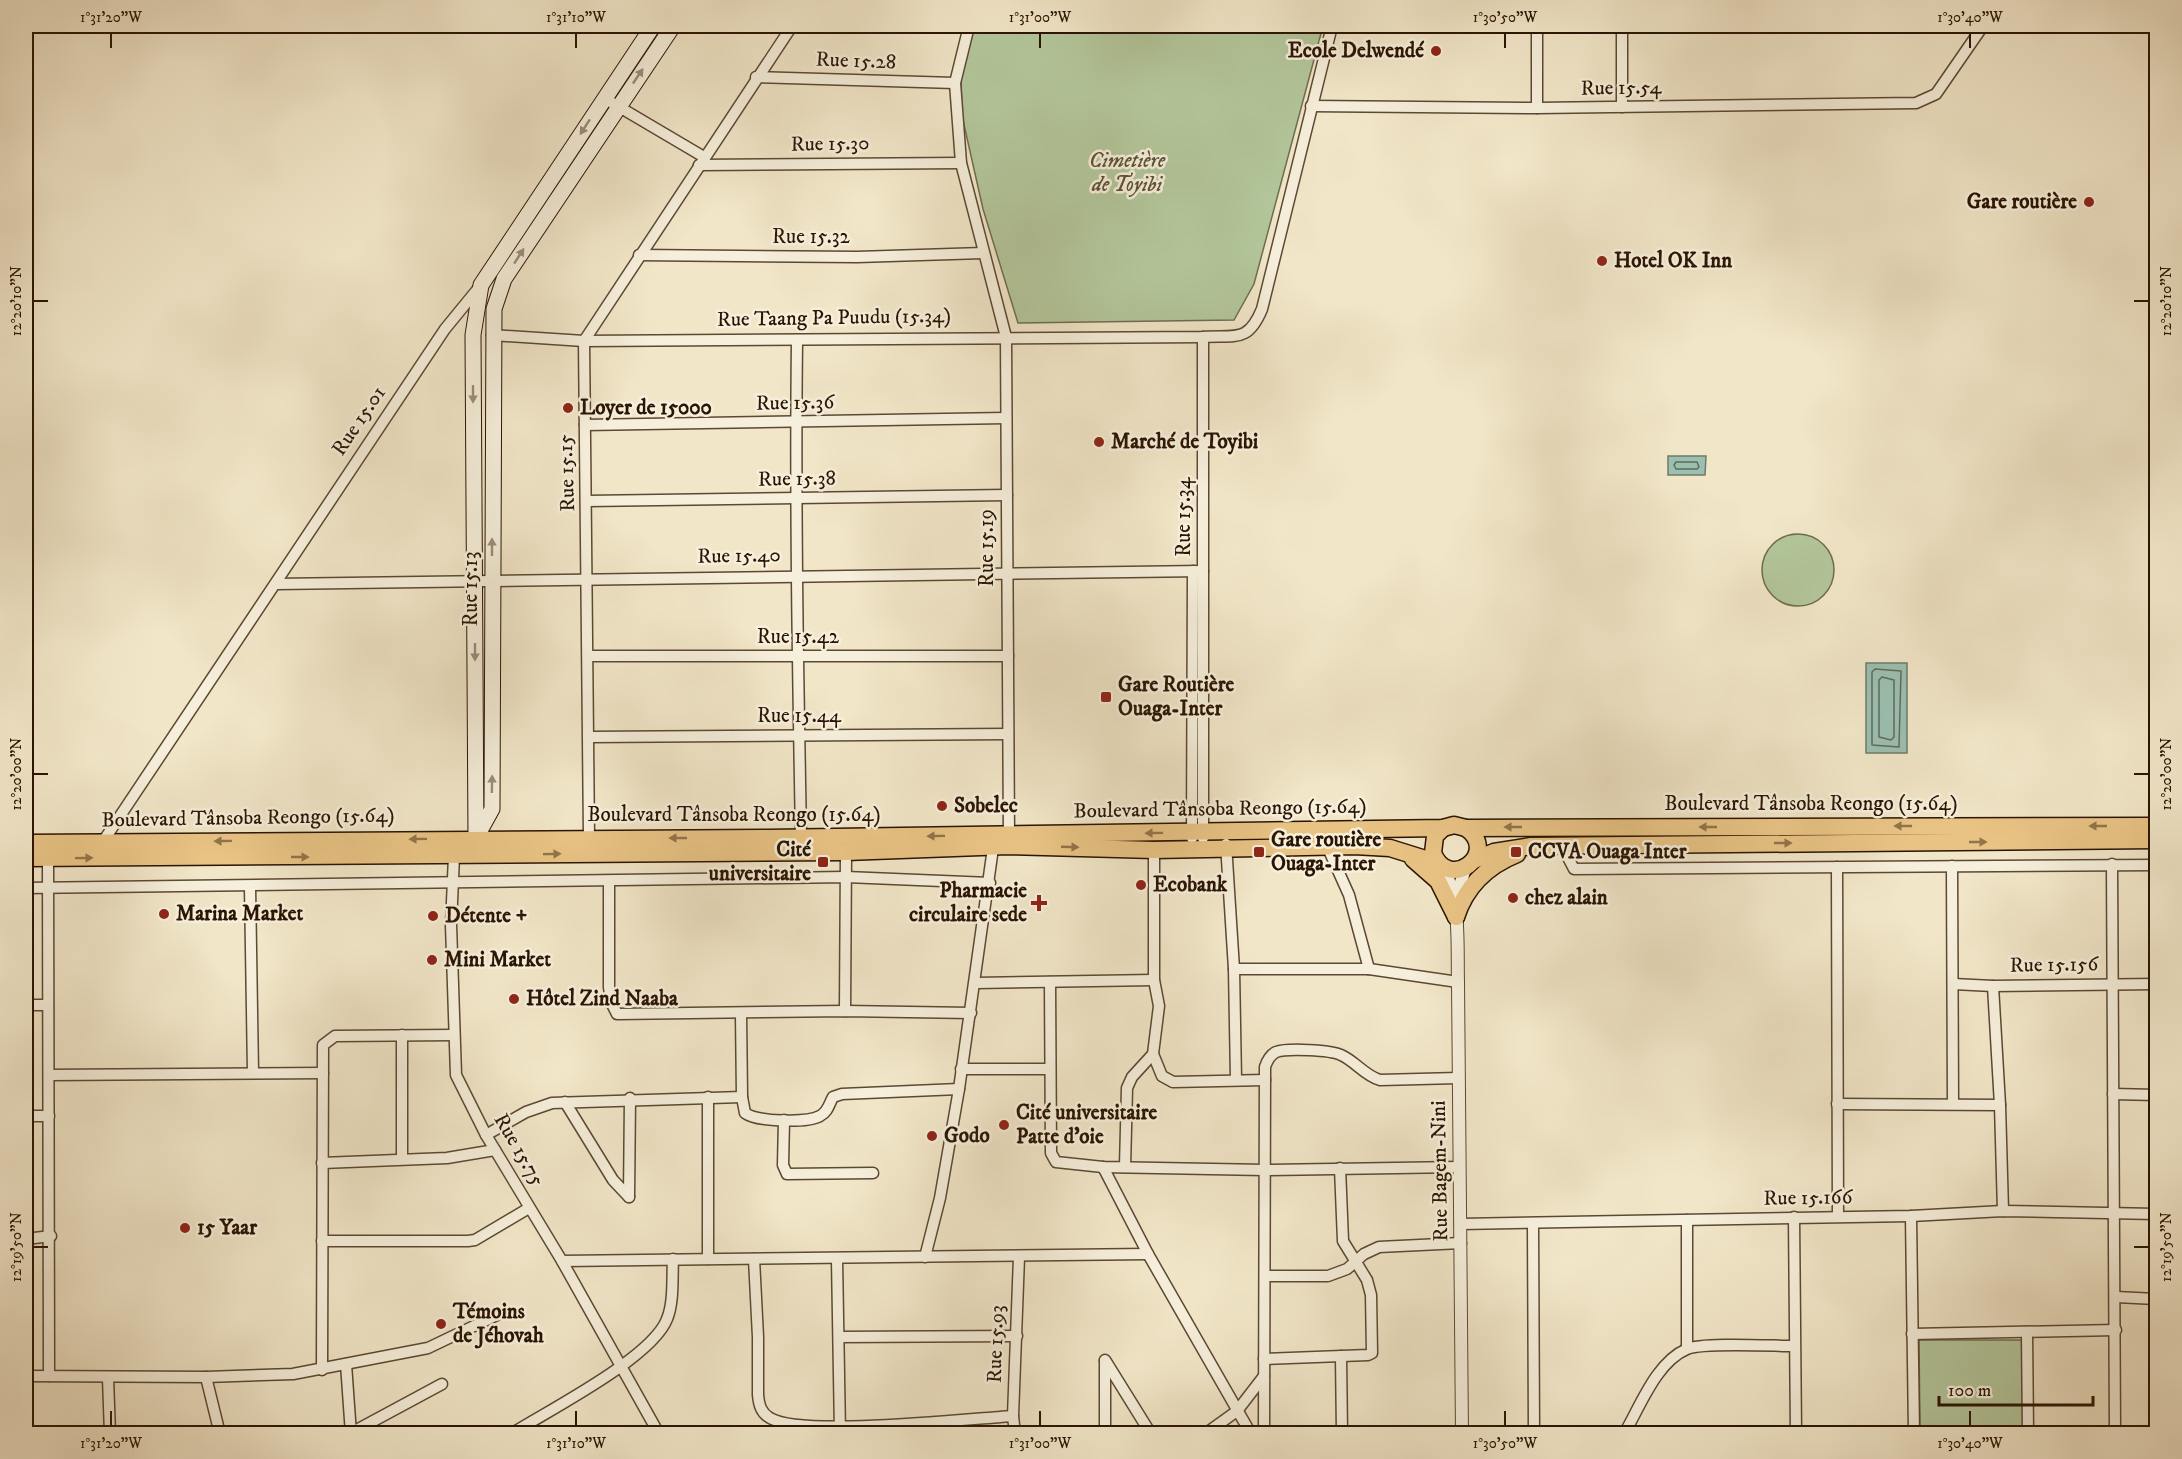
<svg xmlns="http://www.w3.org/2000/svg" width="2182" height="1459" font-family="'IM FELL DW Pica',serif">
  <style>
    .green { fill: #b3c69b; stroke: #6e6d4f; stroke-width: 1.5 }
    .water { fill: #9bc0b1; stroke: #6e7b6b; stroke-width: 1.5 }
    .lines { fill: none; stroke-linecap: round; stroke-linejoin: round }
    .shore { stroke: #626a5a; stroke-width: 1.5 }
    .minor-casing { stroke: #5c4834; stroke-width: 13 }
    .tertiary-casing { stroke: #5c4834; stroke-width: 14 }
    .secondary-casing { stroke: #2a1403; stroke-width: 17 }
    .trunk-casing { stroke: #2a1403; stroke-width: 19 }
    .minor { stroke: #f6efdb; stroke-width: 10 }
    .tertiary { stroke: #f6efdb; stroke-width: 12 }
    .secondary { stroke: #f6efdb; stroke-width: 15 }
    .trunk { stroke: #e8c384; stroke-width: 16 }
    .oneway { fill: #9a8c7a }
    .oneway2 { fill: #92744a }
    .ticks { fill: none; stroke: #2a1403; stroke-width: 2 }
    .poi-dot { fill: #8f2418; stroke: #f6efdb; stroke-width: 2 }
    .labels { text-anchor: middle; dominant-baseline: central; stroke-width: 5; stroke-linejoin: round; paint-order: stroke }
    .poi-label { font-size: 21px; font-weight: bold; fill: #2a1403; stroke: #f6efdb; text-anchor: start }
    .street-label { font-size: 21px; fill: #2a1403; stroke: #f6efdb }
    .park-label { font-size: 21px; font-style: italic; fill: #5a5238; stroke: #f6efdb }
    .neatline { fill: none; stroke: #2a1403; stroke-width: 2 }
    .ticks-label { font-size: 15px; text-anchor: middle; fill: #2a1403 }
  </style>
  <rect width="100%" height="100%" fill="#f1e6c8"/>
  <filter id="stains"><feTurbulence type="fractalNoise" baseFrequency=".00333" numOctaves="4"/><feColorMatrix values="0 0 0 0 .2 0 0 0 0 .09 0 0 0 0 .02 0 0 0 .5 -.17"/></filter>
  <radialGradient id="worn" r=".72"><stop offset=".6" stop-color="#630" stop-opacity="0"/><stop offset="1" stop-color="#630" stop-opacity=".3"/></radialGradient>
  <!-- green -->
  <g class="green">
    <path d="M972,26H1323L1254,284L1234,320L1018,323L983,209L962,116L961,77Z"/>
    <circle cx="1798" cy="570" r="36"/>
    <path d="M1919,1340H2026L2027,1433H1920Z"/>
  </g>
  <!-- water -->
  <g class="water">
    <path d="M1668,456H1706L1705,475H1668Z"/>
    <rect x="1866" y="663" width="41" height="90"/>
  </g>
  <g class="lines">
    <!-- shore -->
    <g class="shore">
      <path d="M1676,462H1697L1699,467L1697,469H1676L1674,465Z"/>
      <path d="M1875,669L1901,671L1899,747L1872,745V672Z"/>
      <path d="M1882,677L1894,680V737L1891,740L1879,737V680Z"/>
    </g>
    <!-- minor casing -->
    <g class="minor-casing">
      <g id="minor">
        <path d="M969,26L955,83L961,163L1006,337L1009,839"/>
        <path d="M1537,26V108"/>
        <path d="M756,77L955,83"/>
        <path d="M604,98L704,157"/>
        <path d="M1311,106L1537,108L1916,103L1936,94L1983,26"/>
        <path d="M1622,107V26"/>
        <path d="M699,165L961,163"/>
        <path d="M639,255L857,257L983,253"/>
        <path d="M492,335L584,341L1203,337C1236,335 1248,343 1262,309L1332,26"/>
        <path d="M1203,337V838"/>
        <path d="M797,340C795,506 798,672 801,837"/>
        <path d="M585,425L1006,418"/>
        <path d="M587,501L1007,495"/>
        <path d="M276,584L1203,571"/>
        <path d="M589,656H1008"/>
        <path d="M590,737L1008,734"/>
        <path d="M589,838L584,341L792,26"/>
        <path d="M1192,838L1193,571"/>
        <path d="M102,843L445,329L481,285"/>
        <path d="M1226,844L1234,969L1236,1080"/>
        <path d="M1327,846L1349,895L1369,969"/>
        <path d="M1562,846L1574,869L2156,865"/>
        <path d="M454,856L451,925L456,1075L486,1135L562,1261L659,1434"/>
        <path d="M48,858L49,1376"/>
        <path d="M2112,864L2115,1434"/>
        <path d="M1952,866L1953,1104"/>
        <path d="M1837,867L1838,1216"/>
        <path d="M609,881V987L611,1002L617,1014L845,1011L971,1013"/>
        <path d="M250,887L253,1073"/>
        <path d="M26,888L846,877L990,883"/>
        <path d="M1234,969H1369L1458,982"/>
        <path d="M1050,982L1051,1153L1056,1162L1103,1167L1265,1170L1459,1167"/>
        <path d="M976,983L1154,980"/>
        <path d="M1953,984L1993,986L2156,984"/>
        <path d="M1993,986L2000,1105L2003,1211"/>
        <path d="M26,1005H47"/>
        <path d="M845,1011L846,852"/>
        <path d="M741,1014L742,1097L745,1113C757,1122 807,1123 820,1116C828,1112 829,1104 833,1097L842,1094L959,1089"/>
        <path d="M402,1035V1159"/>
        <path d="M1153,1054L1162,1076L1173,1082L1265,1080"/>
        <path d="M961,1069H1050"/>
        <path d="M49,1075L323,1073"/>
        <path d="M2113,1094L2156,1095"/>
        <path d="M708,1097V1259"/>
        <path d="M565,1102L613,1180L629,1197"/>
        <path d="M1837,1104L2000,1105"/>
        <path d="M26,1116H49"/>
        <path d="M784,1120L783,1165L787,1174L873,1173"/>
        <path d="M486,1135L526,1112L552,1103L742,1097"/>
        <path d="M322,1163L447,1158L495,1150"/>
        <path d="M1103,1167L1148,1254L1251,1434"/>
        <path d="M1125,1167L1127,1088L1132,1077L1153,1054L1159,1006L1154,980V850"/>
        <path d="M629,1197L630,1098"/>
        <path d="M1911,1216L1914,1434"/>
        <path d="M1794,1217L1796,1434"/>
        <path d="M1687,1220V1348"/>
        <path d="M1460,1224L1911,1216L2003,1211L2156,1214"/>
        <path d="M1533,1224L1534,1434"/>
        <path d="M26,1239L51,1236"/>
        <path d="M322,1241H468L475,1240L529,1208"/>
        <path d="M925,1257L940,1198L959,1089L994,841"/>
        <path d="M754,1259L758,1337V1395C759,1405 761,1413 770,1418C801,1437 968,1419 1013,1416"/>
        <path d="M837,1259L840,1433"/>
        <path d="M562,1261L1148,1254"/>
        <path d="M1265,1276H1328L1347,1269L1364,1254L1379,1247L1461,1243"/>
        <path d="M2116,1297L2156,1299"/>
        <path d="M2027,1332L2028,1434"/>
        <path d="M1912,1334L2116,1330"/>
        <path d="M839,1337L1017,1336"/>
        <path d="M1341,1356L1342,1434"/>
        <path d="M1264,1359L1368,1355L1372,1353L1371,1295L1367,1280L1343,1241L1340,1168"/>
        <path d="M1105,1360L1151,1434"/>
        <path d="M346,1364L351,1434"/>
        <path d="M322,1370L323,1045L335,1036L454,1035"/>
        <path d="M26,1376L206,1377L293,1374L428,1348L497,1315"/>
        <path d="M206,1377L220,1434"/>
        <path d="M108,1378L110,1434"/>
        <path d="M351,1433L442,1384"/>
        <path d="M511,1434C549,1410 652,1358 667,1319C674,1302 672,1278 673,1259"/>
        <path d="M1015,1434L1013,1416L1019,1257"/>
        <path d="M1105,1434V1361"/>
        <path d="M1205,1434L1237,1411L1264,1376"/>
        <path d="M1264,1434L1265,1067C1267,1061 1270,1055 1276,1052C1287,1048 1331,1050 1341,1055C1355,1061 1365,1076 1380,1080L1458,1078"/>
        <path d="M1624,1434C1640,1407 1656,1362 1687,1349C1702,1342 1773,1346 1793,1346"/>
      </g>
    </g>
    <!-- tertiary casing -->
    <g class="tertiary-casing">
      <g id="tertiary">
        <path d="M1443,867C1461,901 1457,944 1458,982L1462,1434"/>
        <path d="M1456,900L1465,868"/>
      </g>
    </g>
    <!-- secondary casing -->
    <g class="secondary-casing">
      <g id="secondary">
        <path d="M476,838L473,335L481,285L653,26"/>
        <path d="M467,846L476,838L492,809L494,309L504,279L673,26"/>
      </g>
    </g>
    <!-- trunk casing -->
    <g class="trunk-casing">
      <g id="trunk">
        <path d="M1443,828L1435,836L1433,853C1449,893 1501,853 1466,828"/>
        <path d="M26,843L769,838L1443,828L1454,825L1466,828L2156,826"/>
        <path d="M26,858L846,852L1008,846L1154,850L1354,846L1390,848L1438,863"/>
        <path d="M1413,859L1438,881L1456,917"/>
        <path d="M1474,860L1494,852L1531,846L2156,840"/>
        <path d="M1456,917C1466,886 1487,866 1517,854"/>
      </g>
    </g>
    <!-- minor -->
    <use href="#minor" class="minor"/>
    <!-- tertiary -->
    <use href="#tertiary" class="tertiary"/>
    <!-- secondary -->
    <use href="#secondary" class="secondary"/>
    <!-- trunk -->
    <use href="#trunk" class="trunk"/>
  </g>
  <!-- one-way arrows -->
  <defs><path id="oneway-solid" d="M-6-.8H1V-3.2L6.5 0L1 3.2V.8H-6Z" transform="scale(1.5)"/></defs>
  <g class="oneway">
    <use href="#oneway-solid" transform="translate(638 76) rotate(-56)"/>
    <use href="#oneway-solid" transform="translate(585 127) rotate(123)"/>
    <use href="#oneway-solid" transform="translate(519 256) rotate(-57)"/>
    <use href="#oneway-solid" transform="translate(473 394) rotate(90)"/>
    <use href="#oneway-solid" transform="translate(492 547) rotate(-90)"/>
    <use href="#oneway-solid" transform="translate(475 652) rotate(90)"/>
    <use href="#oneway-solid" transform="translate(492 784) rotate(-89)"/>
  </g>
  <g class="oneway2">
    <use href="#oneway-solid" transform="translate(1903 826) rotate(180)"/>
    <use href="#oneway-solid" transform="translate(2098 826) rotate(-180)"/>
    <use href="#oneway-solid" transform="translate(1513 827) rotate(-180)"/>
    <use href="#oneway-solid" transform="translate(1708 827) rotate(180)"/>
    <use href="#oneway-solid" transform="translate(1154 833) rotate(179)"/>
    <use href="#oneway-solid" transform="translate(936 836) rotate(179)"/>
    <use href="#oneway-solid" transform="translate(678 838) rotate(180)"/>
    <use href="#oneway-solid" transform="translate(418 839) rotate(179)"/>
    <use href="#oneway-solid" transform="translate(223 841) rotate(179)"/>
    <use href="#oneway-solid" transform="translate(1978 842)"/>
    <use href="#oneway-solid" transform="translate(1783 843)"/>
    <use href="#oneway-solid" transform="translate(1070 847) rotate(2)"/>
    <use href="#oneway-solid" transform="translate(552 854) rotate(-1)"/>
    <use href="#oneway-solid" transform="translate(300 857)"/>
    <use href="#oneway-solid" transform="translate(84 858) rotate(-1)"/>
  </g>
  <!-- ticks -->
  <path class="ticks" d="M111,33V48M576,33V48M1040,33V48M1505,33V48M1970,33V48M33,301H48M2134,301H2149M33,774H48M2134,774H2149M33,1247H48M2134,1247H2149M111,1411V1426M576,1411V1426M1040,1411V1426M1505,1411V1426M1970,1411V1426"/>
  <!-- markers -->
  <g class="poi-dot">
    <circle cx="1436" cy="51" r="6"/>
    <circle cx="2089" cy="202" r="6"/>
    <circle cx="1602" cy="261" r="6"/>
    <circle cx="568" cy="408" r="6"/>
    <circle cx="1099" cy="442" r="6"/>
    <rect x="1100" y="691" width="12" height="12" rx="3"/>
    <circle cx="942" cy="806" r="6"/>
    <rect x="1253" y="846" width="12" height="12" rx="3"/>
    <rect x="1510" y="846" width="12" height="12" rx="3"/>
    <rect x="817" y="856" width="12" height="12" rx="3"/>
    <circle cx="1141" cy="885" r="6"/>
    <circle cx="1513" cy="898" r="6"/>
    <path d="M1036 894h6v6h6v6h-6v6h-6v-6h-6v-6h6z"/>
    <circle cx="164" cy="914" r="6"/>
    <circle cx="433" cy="916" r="6"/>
    <circle cx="432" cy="960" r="6"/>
    <circle cx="514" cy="999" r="6"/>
    <circle cx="1004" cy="1125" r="6"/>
    <circle cx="932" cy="1136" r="6"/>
    <circle cx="185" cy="1228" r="6"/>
    <circle cx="441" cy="1324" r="6"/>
  </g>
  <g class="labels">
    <!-- poi labels -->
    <g class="poi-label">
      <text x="1424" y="51" text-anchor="end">Ecole Delwendé</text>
      <text x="2077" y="202" text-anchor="end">Gare routière</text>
      <text x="1614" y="261">Hotel OK Inn</text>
      <text x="580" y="408">Loyer de 15000</text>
      <text x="1111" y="442">Marché de Toyibi</text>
      <text x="1118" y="685">Gare Routière<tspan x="1118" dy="24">Ouaga-Inter</tspan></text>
      <text x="954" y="806">Sobelec</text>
      <text x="1271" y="840">Gare routière<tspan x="1271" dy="24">Ouaga-Inter</tspan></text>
      <text x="811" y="850" text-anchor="end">Cité<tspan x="811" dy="24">universitaire</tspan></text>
      <text x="1528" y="852">CCVA Ouaga Inter</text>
      <text x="1153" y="885">Ecobank</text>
      <text x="1027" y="891" text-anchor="end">Pharmacie<tspan x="1027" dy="24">circulaire sede</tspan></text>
      <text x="1525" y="898">chez alain</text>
      <text x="176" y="914">Marina Market</text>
      <text x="445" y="916">Détente +</text>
      <text x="444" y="960">Mini Market</text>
      <text x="526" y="999">Hôtel Zind Naaba</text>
      <text x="1016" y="1113">Cité universitaire<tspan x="1016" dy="24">Patte d'oie</tspan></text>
      <text x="944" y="1136">Godo</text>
      <text x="197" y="1228">15 Yaar</text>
      <text x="453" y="1312">Témoins<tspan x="453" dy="24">de Jéhovah</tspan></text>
    </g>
    <!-- street labels -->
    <g class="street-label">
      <text transform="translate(856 61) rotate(2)">Rue 15.28</text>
      <text transform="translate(1621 88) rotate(-1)">Rue 15.54</text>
      <text transform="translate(830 144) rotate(-1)">Rue 15.30</text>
      <text x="811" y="237">Rue 15.32</text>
      <text transform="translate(834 318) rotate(-1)">Rue Taang Pa Puudu (15.34)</text>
      <text transform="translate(795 403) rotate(-1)">Rue 15.36</text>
      <text transform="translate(359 421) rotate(-56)">Rue 15.01</text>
      <text transform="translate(567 473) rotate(-92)">Rue 15.15</text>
      <text transform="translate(797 479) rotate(-1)">Rue 15.38</text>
      <text transform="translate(1184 517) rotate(-90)">Rue 15.34</text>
      <text transform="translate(987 548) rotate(-90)">Rue 15.19</text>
      <text transform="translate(739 556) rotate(-1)">Rue 15.40</text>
      <text transform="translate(471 589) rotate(-90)">Rue 15.13</text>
      <text x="798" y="637">Rue 15.42</text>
      <text x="799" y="716">Rue 15.44</text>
      <text x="1811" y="804">Boulevard Tânsoba Reongo (15.64)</text>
      <text transform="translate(1220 809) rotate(-1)">Boulevard Tânsoba Reongo (15.64)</text>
      <text x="734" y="815">Boulevard Tânsoba Reongo (15.64)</text>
      <text transform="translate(248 818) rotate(-1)">Boulevard Tânsoba Reongo (15.64)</text>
      <text transform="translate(2054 965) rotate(-1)">Rue 15.156</text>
      <text transform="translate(519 1150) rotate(60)">Rue 15.75</text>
      <text transform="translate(1440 1171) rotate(-91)">Rue Bagem-Nini</text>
      <text transform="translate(1808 1198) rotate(-1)">Rue 15.166</text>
      <text transform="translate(996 1344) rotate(-88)">Rue 15.93</text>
    </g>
    <!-- park labels -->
    <g class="park-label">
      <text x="1127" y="161">Cimetière<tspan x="1127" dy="24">de Toyibi</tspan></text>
    </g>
  </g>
  <!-- margin -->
  <rect width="2182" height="1459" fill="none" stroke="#f1e6c8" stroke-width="66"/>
  <!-- scale -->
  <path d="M1939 1396v9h154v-9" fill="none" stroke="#2a1403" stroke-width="3"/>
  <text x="1948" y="1396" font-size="18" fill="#2a1403" stroke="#f6efdb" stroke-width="4.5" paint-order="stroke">100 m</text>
  <rect x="33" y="33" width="2116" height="1393" class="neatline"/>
  <g class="ticks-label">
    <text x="111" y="22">1°31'20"W</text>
    <text x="576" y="22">1°31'10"W</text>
    <text x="1040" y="22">1°31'00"W</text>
    <text x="1505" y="22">1°30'50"W</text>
    <text x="1970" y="22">1°30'40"W</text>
    <text transform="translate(16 301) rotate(-90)" y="5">12°20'10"N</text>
    <text transform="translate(2166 301) rotate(-90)" y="5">12°20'10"N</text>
    <text transform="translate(16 774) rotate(-90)" y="5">12°20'00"N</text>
    <text transform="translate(2166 774) rotate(-90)" y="5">12°20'00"N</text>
    <text transform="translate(16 1247) rotate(-90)" y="5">12°19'50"N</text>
    <text transform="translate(2166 1247) rotate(-90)" y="5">12°19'50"N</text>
    <text x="111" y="1448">1°31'20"W</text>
    <text x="576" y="1448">1°31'10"W</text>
    <text x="1040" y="1448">1°31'00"W</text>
    <text x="1505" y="1448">1°30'50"W</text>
    <text x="1970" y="1448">1°30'40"W</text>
  </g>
  <rect width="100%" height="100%" filter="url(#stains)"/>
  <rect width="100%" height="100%" fill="url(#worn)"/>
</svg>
